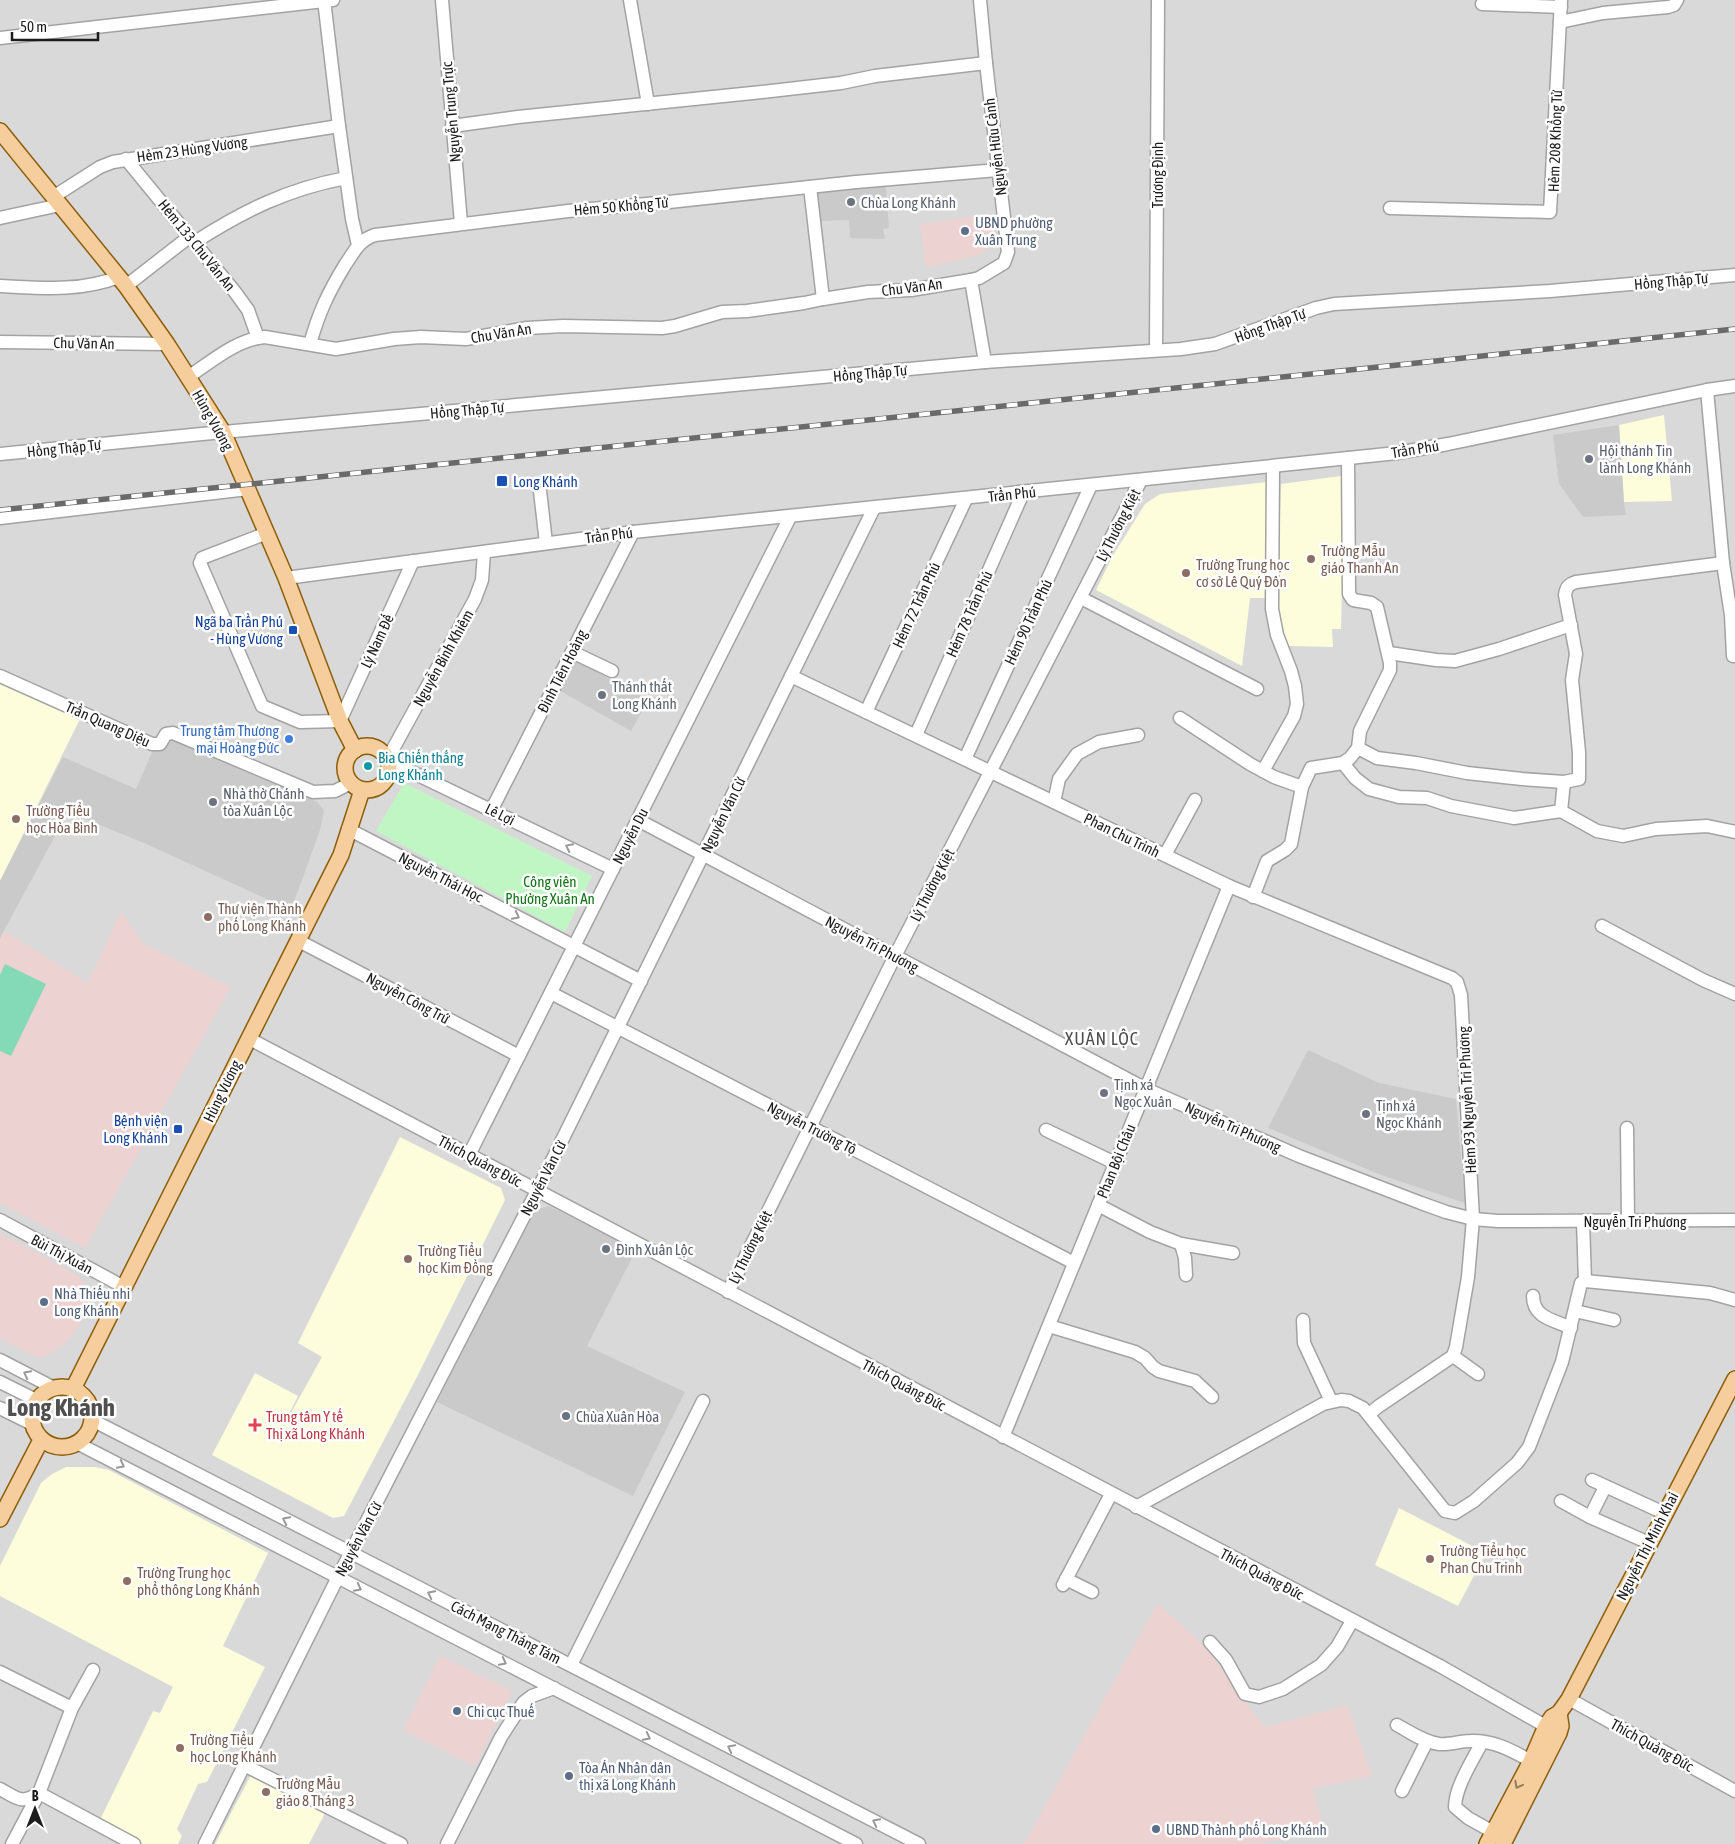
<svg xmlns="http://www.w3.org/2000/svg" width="1735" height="1844" font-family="'Asap Condensed',sans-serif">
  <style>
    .residential { fill: #dad9d9 }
    .commercial { fill: #edd2d2 }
    .education { fill: #fdfcdb }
    .religious { fill: #cacaca }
    .park { fill: #c0f6c4 }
    .pitch { fill: #84d9b6 }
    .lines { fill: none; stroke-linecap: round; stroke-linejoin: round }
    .minor-casing { stroke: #a3a3a3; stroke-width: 15 }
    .major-casing { stroke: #8d5e08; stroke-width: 18 }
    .minor { stroke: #fff; stroke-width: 12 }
    .major { stroke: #f6ce9e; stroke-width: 15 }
    .rail-casing { stroke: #6a6a6a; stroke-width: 5.5 }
    .rail { stroke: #fff; stroke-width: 4; stroke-dasharray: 11; stroke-linecap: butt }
    .oneway { stroke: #999 }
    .oneway2 { stroke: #947e64 }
    .worship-dot { fill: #6b7280; stroke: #fff; stroke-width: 2 }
    .service-dot { fill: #5c6f8a; stroke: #fff; stroke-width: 2 }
    .transit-dot { fill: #1a4fb4; stroke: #fff; stroke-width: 2 }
    .education-dot { fill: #8d6e63; stroke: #fff; stroke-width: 2 }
    .shop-dot { fill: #3f7fe0; stroke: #fff; stroke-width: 2 }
    .culture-dot { fill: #0f9aa8; stroke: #fff; stroke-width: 2 }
    .health-dot { fill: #e0444e; stroke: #fff; stroke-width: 2 }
    .labels { text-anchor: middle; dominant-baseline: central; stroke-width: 5; stroke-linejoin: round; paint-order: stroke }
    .street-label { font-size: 15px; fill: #1c1c1c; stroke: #fff }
    .worship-label { font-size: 15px; fill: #5b616d; stroke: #fff; text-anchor: start }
    .service-label { font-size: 15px; fill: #4e5e75; stroke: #fff; text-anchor: start }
    .transit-label { font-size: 15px; fill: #164399; stroke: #fff; text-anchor: end }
    .education-label { font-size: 15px; fill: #785e54; stroke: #fff; text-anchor: start }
    .shop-label { font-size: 15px; fill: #366cbe; stroke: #fff; text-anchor: end }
    .culture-label { font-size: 15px; fill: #0d838f; stroke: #fff; text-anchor: start }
    .park-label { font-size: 15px; fill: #117417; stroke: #fff }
    .health-label { font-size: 15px; fill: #be3a42; stroke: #fff; text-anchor: start }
    .quarter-label { font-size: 18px; letter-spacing: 1px; fill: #4f4f4f; stroke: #fff }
    .town-label { font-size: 25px; font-weight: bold; fill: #4f4f4f; stroke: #fff }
  </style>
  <rect width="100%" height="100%" fill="#ede9e2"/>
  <!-- residential -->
  <rect class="residential" x="0" y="0" width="1735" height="1844"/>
  <!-- commercial -->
  <g class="commercial">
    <path d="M993,214L996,236L995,245L978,255L926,268L920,224Z"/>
    <path d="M121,912L143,943L231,987L85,1248L0,1203V938L4,931L88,983Z"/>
    <path d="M0,1233L80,1277L85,1285L89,1295L87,1308L79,1326L66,1342L46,1356L40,1357L30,1354L0,1338Z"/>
    <path d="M1157,1604L1192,1634L1211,1654L1254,1714L1265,1727L1347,1705L1372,1776L1313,1788L1324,1832L1253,1844H1024Z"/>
    <path d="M440,1656L512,1691L475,1766L403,1730Z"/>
  </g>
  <!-- education -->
  <g class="education">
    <path d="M1664,415L1672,501L1624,502L1619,425Z"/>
    <path d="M1348,475L1344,505L1341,629H1332L1333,647L1289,646L1279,625L1277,614L1281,484Z"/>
    <path d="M1267,482L1268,598H1250L1242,666L1096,590L1112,557L1145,504L1160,494Z"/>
    <path d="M0,683L80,719L0,881Z"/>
    <path d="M400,1137L501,1188L505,1200L417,1377L344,1516L333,1518L212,1455L255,1373L298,1396L272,1447L322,1357L298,1343Z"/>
    <path d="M66,1467H95L109,1470L268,1553L223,1646L265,1667L207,1782L198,1784L177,1829L182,1836L178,1844H140L98,1824L153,1711L160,1713L173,1687L0,1596V1566L41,1483L52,1474Z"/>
    <path d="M1399,1508L1486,1553L1458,1606L1375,1565Z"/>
    <path d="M252,1773L326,1811L309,1844H215Z"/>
  </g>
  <!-- religious -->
  <g class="religious">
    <path d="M885,177L889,228L883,229L885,239L850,238L849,220L817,221L814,185Z"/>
    <path d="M1619,425L1624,503L1626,515L1583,517L1559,484L1553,435Z"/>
    <path d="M573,659L648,700L631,731L557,689Z"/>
    <path d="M171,737L182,739L317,802L324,810L320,830L291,910L144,843L68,812L0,938V881L63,757L136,789L153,750L158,749Z"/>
    <path d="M1308,1050L1379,1083L1456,1099L1465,1203L1381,1175L1268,1128Z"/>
    <path d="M549,1206L636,1250L587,1346L685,1392L633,1496L437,1402L535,1210Z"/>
  </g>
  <!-- park -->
  <path class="park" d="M404,783L592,876L565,932L376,831Z"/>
  <!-- pitch -->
  <path class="pitch" d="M5,964L46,984L11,1056L0,1051V975Z"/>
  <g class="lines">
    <!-- minor casing -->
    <g class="minor-casing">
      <g id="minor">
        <path d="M324,0L339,126L352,219L358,245"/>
        <path d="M442,0L461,223"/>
        <path d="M630,0L648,104"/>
        <path d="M980,0L986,63L1008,252L1004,263L979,278L971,280L985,362"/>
        <path d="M1482,4L1561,7"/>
        <path d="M1560,22L1603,13L1668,7L1674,5L1677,0"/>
        <path d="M0,38L333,0"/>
        <path d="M452,126L518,117L762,92L841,83L875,76L986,63"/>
        <path d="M126,159L235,292L248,310L258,338"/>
        <path d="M810,187L823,299L868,292L911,290L971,280"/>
        <path d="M53,197L100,167L113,162L339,126"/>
        <path d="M1390,208L1550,212L1561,0"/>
        <path d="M0,218L60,205"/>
        <path d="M195,242C245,210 288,189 346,178"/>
        <path d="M0,286C42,288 79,292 119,277"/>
        <path d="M126,286L189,237"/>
        <path d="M0,342L167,344"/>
        <path d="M310,344C319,312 328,293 345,265C354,252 359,240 375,235L568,211L669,202L856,182L998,170"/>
        <path d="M1156,350L1158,0"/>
        <path d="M188,377C211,362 237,339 265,337L336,349L394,339L421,337L466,339L527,328L563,326L662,328L675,326L722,312L747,311L804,303L823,299"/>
        <path d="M0,454L202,434L985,362L1181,349L1215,344L1316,308L1334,304L1550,291L1735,275"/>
        <path d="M1348,458L1349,594L1353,600L1371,603L1377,607L1390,663V670L1360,731L1358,748L1350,758L1343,763L1355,778L1369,789L1399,797L1427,798L1451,806L1514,818L1561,811L1597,831L1623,836L1656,829L1707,826L1735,832"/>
        <path d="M540,491L546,543"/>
        <path d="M0,518L248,489"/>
        <path d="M267,533L202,558L200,563L262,706L300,722L340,721L413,561"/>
        <path d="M484,552L482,580L475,599L387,760L613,869"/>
        <path d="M1723,563L1731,615L1733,656"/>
        <path d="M286,578L633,532L1397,453L1448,444L1707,390L1735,386"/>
        <path d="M1081,598L1257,689"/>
        <path d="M572,652L612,671"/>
        <path d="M1389,653L1436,660L1455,661L1499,649L1571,625"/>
        <path d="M0,676L152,744H160L166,734L173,733L313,792L335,791L351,783"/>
        <path d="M791,676L1229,886L1452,978L1457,982L1461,995L1473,1219L1468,1277L1456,1347L1453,1356L1379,1406L1369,1414"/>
        <path d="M866,712L966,499"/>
        <path d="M1180,718L1250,764L1274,777L1302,787"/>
        <path d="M916,735L1023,493"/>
        <path d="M1358,748L1377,758L1416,763L1467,773L1522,779L1564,782L1579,779V752L1572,680L1576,654L1565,595C1566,587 1569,584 1576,582L1723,563L1707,390"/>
        <path d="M965,759L1091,485"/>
        <path d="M1263,771L1294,716L1297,704L1295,686L1291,671L1277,635L1272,609L1273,466"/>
        <path d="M1054,802L1059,779L1077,754L1099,742L1138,735"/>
        <path d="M492,809L633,532"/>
        <path d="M1561,811L1564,782"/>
        <path d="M638,820L1146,1089L1299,1156L1421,1203L1446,1212L1473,1219L1498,1221L1735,1220"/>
        <path d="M348,829L641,981"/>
        <path d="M1165,855L1195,800"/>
        <path d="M1253,897L1267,861L1285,850L1291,844L1302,787L1311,768L1343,763"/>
        <path d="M1602,926L1703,980L1735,994"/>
        <path d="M297,940L519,1056"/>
        <path d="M551,993L1074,1263"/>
        <path d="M248,1038L1440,1666L1554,1731"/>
        <path d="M1627,1128L1628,1221"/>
        <path d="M1046,1130L1115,1163"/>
        <path d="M469,1155L790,517"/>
        <path d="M1098,1205L1150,1232L1181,1244L1233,1253"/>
        <path d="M0,1220L124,1287"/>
        <path d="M1583,1221L1585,1281"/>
        <path d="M1181,1244L1185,1258L1186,1275"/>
        <path d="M728,1292L895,956L1141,480"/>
        <path d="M1533,1296C1533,1318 1554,1320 1571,1328"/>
        <path d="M1575,1311L1614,1320"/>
        <path d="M1303,1320L1304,1343L1331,1401"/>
        <path d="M1049,1326L1135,1352L1145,1358L1153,1367L1159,1371L1195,1381L1212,1397"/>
        <path d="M1453,1356L1478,1374"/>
        <path d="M0,1360L54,1388"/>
        <path d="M0,1382L36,1400"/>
        <path d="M0,1408L32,1424"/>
        <path d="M92,1420L919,1844"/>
        <path d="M1003,1437L1229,886"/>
        <path d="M77,1443L856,1844"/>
        <path d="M1592,1480L1664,1513"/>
        <path d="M1561,1501L1590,1517L1649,1543"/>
        <path d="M1136,1507L1323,1404L1341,1400L1349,1401L1363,1408L1445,1511L1455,1513L1474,1501L1517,1463L1529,1447L1562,1362L1581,1283L1585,1281L1710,1293L1735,1300"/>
        <path d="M1590,1517L1605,1487"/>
        <path d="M1066,1579L1092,1592"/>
        <path d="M1063,1585L1111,1494"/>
        <path d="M1210,1642L1226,1660L1245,1694L1259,1697L1283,1689L1321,1665L1337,1647L1352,1621"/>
        <path d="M571,1665L703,1401"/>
        <path d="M0,1672L72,1708"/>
        <path d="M1569,1699L1735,1791"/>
        <path d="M1397,1725C1410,1732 1424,1742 1439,1744C1449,1745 1460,1741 1470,1741C1493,1740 1511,1750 1531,1761"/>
        <path d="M1482,1742C1473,1760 1455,1787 1455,1807L1468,1818L1493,1832"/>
        <path d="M244,1765L401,1844"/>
        <path d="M0,1789C17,1798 21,1805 39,1793L134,1844"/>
        <path d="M1402,1791L1427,1741"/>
        <path d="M12,1844L39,1793L72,1708L93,1670"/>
        <path d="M205,1844L338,1577L537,1191L874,508"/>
        <path d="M447,1844L501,1737L517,1712L524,1702L532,1696L554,1688"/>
      </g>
    </g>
    <!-- major casing -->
    <g class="major-casing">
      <g id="major">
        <path d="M0,131L126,286L167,344L223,432L286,578L340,721L355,750"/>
        <circle cx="367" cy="768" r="22"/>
        <circle cx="62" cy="1417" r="30"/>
        <path d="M73,1389L341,855L362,790"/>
        <path d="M0,1519L41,1440"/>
        <path d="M1487,1844L1531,1761L1546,1726L1552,1717L1559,1713L1569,1699L1735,1379"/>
        <path d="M1503,1844L1559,1733L1561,1726L1559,1713"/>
      </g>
    </g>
    <!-- minor -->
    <use href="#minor" class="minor"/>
    <!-- major -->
    <use href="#major" class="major"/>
    <!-- rail casing -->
    <g class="rail-casing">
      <path id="rail" d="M0,510L1417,363L1735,329"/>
    </g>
    <!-- rail -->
    <use href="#rail" class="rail"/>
  </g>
  <!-- one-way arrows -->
  <defs><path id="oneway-chevron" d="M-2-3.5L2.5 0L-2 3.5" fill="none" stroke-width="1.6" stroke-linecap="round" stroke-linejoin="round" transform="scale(1.25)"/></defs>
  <g class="oneway">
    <use href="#oneway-chevron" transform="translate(569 847) rotate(-154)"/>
    <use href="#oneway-chevron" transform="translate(516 916) rotate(27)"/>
    <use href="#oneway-chevron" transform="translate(27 1374) rotate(-153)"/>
    <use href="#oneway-chevron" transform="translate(121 1465) rotate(27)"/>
    <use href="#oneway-chevron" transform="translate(286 1520) rotate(-153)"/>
    <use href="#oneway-chevron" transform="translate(358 1588) rotate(27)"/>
    <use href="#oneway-chevron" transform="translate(431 1594) rotate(-153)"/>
    <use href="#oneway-chevron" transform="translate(503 1662) rotate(27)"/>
    <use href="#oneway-chevron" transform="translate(647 1737) rotate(27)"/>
    <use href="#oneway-chevron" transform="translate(731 1748) rotate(-153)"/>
    <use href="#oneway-chevron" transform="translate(876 1822) rotate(-153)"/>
  </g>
  <use class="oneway2" href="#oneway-chevron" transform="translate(1518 1785) rotate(118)"/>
  <!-- markers -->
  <g class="worship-dot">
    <circle cx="851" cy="202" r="5"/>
    <circle cx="1589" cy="459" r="5"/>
    <circle cx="602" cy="695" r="5"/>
    <circle cx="213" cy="802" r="5"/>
    <circle cx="1104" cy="1093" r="5"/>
    <circle cx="1366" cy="1114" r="5"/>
    <circle cx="606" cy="1249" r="5"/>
    <circle cx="566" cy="1416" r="5"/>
  </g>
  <g class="service-dot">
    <circle cx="965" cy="231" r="5"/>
    <circle cx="44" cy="1302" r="5"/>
    <circle cx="457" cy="1711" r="5"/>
    <circle cx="569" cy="1776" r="5"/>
    <circle cx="1156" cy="1829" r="5"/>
  </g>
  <g class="transit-dot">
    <rect x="496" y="475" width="12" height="12" rx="2.5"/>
    <rect x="288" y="625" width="10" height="10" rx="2.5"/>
    <rect x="173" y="1124" width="10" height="10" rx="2.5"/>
  </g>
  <g class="education-dot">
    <circle cx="1311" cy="559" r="5"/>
    <circle cx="1186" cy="573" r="5"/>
    <circle cx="16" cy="819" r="5"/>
    <circle cx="208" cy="917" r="5"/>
    <circle cx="408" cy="1259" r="5"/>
    <circle cx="1430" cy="1559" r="5"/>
    <circle cx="127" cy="1581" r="5"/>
    <circle cx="180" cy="1748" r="5"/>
    <circle cx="266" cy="1792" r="5"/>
  </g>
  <circle class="shop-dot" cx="289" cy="739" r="5"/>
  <circle class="culture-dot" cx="368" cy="766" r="5"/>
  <path class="health-dot" d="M252.5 1417.5h5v5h5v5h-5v5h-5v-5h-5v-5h5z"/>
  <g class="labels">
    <!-- street labels -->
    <g class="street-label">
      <text transform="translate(451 112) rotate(-95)">Nguyễn Trung Trực</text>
      <text transform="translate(1555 141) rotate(-88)">Hẻm 208 Khổng Tử</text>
      <text transform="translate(995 147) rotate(-97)">Nguyễn Hữu Cảnh</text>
      <text transform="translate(192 149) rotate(-8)">Hẻm 23 Hùng Vương</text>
      <text transform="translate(1157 175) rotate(-90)">Trương Định</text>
      <text transform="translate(621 206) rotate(-5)">Hẻm 50 Khổng Tử</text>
      <text transform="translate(197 245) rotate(51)">Hẻm 133 Chu Văn An</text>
      <text transform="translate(1671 281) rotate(-5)">Hồng Thập Tự</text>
      <text transform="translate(912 287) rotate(-7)">Chu Văn An</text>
      <text transform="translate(1270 325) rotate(-20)">Hồng Thập Tự</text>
      <text transform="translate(501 333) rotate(-9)">Chu Văn An</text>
      <text transform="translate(84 343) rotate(1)">Chu Văn An</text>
      <text transform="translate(870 373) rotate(-5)">Hồng Thập Tự</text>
      <text transform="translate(467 410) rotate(-5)">Hồng Thập Tự</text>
      <text transform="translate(213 420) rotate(60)">Hùng Vương</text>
      <text transform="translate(64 448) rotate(-6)">Hồng Thập Tự</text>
      <text transform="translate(1415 449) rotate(-9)">Trần Phú</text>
      <text transform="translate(1012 494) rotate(-6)">Trần Phú</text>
      <text transform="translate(1118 525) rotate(-63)">Lý Thường Kiệt</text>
      <text transform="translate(609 535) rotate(-7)">Trần Phú</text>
      <text transform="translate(916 605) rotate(-65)">Hẻm 72 Trần Phú</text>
      <text transform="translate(969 614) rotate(-66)">Hẻm 78 Trần Phú</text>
      <text transform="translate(1028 622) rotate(-65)">Hẻm 90 Trần Phú</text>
      <text transform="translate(377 641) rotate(-65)">Lý Nam Đế</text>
      <text transform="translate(443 658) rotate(-61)">Nguyễn Bỉnh Khiêm</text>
      <text transform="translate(562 671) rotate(-63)">Đinh Tiên Hoàng</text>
      <text transform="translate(108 724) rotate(24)">Trần Quang Diệu</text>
      <text transform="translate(500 814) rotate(26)">Lê Lợi</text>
      <text transform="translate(723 815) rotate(-64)">Nguyễn Văn Cừ</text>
      <text transform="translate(1122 835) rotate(26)">Phan Chu Trinh</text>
      <text transform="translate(630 836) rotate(-63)">Nguyễn Du</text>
      <text transform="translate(441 877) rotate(27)">Nguyễn Thái Học</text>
      <text transform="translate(932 885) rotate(-63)">Lý Thường Kiệt</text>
      <text transform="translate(872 944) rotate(28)">Nguyễn Tri Phương</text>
      <text transform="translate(408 998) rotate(28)">Nguyễn Công Trứ</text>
      <text transform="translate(222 1091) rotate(-64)">Hùng Vương</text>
      <text transform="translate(1467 1100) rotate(-93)">Hẻm 93 Nguyễn Tri Phương</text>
      <text transform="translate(1233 1127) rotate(24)">Nguyễn Tri Phương</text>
      <text transform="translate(812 1128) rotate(27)">Nguyễn Trường Tộ</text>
      <text transform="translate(480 1161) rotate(28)">Thích Quảng Đức</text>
      <text transform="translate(1116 1161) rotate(-68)">Phan Bội Châu</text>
      <text transform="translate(543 1178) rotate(-63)">Nguyễn Văn Cừ</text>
      <text x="1635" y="1221">Nguyễn Tri Phương</text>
      <text transform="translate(750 1247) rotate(-64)">Lý Thường Kiệt</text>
      <text transform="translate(62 1254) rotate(28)">Bùi Thị Xuân</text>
      <text transform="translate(904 1385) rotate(28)">Thích Quảng Đức</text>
      <text transform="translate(358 1539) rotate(-62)">Nguyễn Văn Cừ</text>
      <text transform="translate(1647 1546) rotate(-63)">Nguyễn Thị Minh Khai</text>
      <text transform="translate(1262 1574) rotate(28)">Thích Quảng Đức</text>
      <text transform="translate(506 1632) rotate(27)">Cách Mạng Tháng Tám</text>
      <text transform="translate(1652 1745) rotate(29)">Thích Quảng Đức</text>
    </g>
    <!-- worship labels -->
    <g class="worship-label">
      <text x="861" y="202">Chùa Long Khánh</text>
      <text x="1599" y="450">Hội thánh Tin<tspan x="1599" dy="17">lành Long Khánh</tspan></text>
      <text x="612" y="686">Thánh thất<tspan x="612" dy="17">Long Khánh</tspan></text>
      <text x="223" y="793">Nhà thờ Chánh<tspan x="223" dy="17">tòa Xuân Lộc</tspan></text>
      <text x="1114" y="1084">Tịnh xá<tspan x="1114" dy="17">Ngọc Xuân</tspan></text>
      <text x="1376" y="1105">Tịnh xá<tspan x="1376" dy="17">Ngọc Khánh</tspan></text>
      <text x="616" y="1249">Đình Xuân Lộc</text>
      <text x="576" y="1416">Chùa Xuân Hòa</text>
    </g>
    <!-- service labels -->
    <g class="service-label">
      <text x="975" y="222">UBND phường<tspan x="975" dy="17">Xuân Trung</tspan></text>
      <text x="54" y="1293">Nhà Thiếu nhi<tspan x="54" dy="17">Long Khánh</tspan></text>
      <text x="467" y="1711">Chi cục Thuế</text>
      <text x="579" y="1767">Tòa Án Nhân dân<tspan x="579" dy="17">thị xã Long Khánh</tspan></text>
      <text x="1166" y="1829">UBND Thành phố Long Khánh</text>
    </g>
    <!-- transit labels -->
    <g class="transit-label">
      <text x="513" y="481" text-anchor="start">Long Khánh</text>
      <text x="283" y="621">Ngã ba Trần Phú<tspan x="283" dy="17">- Hùng Vương</tspan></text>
      <text x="168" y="1120">Bệnh viện<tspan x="168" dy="17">Long Khánh</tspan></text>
    </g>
    <!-- education labels -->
    <g class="education-label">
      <text x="1321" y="550">Trường Mẫu<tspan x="1321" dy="17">giáo Thanh An</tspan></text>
      <text x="1196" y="564">Trường Trung học<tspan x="1196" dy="17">cơ sở Lê Quý Đôn</tspan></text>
      <text x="26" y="810">Trường Tiểu<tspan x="26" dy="17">học Hòa Bình</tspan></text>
      <text x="218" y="908">Thư viện Thành<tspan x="218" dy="17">phố Long Khánh</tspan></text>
      <text x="418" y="1250">Trường Tiểu<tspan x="418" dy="17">học Kim Đồng</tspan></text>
      <text x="1440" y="1550">Trường Tiểu học<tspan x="1440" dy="17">Phan Chu Trinh</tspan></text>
      <text x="137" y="1572">Trường Trung học<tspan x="137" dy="17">phổ thông Long Khánh</tspan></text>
      <text x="190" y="1739">Trường Tiểu<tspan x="190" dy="17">học Long Khánh</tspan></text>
      <text x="276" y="1783">Trường Mẫu<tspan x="276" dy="17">giáo 8 Tháng 3</tspan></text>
    </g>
    <!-- shop labels -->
    <g class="shop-label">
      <text x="279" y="730">Trung tâm Thương<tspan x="279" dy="17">mại Hoàng Đức</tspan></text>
    </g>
    <!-- culture labels -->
    <g class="culture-label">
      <text x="378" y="757">Bia Chiến thắng<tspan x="378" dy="17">Long Khánh</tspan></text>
    </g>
    <!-- park labels -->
    <g class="park-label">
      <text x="550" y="881">Công viên<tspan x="550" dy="17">Phường Xuân An</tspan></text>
    </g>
    <!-- health labels -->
    <g class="health-label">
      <text x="266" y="1416">Trung tâm Y tế<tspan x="266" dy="17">Thị xã Long Khánh</tspan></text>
    </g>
    <!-- quarter labels -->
    <g class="quarter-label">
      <text x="1102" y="1038">XUÂN LỘC</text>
    </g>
    <!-- town labels -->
    <g class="town-label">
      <text x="61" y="1407">Long Khánh</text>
    </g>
  </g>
  <!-- north arrow -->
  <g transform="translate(35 1809)" stroke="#ffffff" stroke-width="4" paint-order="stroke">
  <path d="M0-4L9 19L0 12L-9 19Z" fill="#1c1c1c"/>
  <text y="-8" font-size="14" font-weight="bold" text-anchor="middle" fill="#1c1c1c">B</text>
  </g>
  <!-- scale -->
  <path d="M12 32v8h86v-8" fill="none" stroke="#1c1c1c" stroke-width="2.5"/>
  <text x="20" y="32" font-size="15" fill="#1c1c1c" stroke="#ffffff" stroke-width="4" paint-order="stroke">50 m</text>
</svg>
